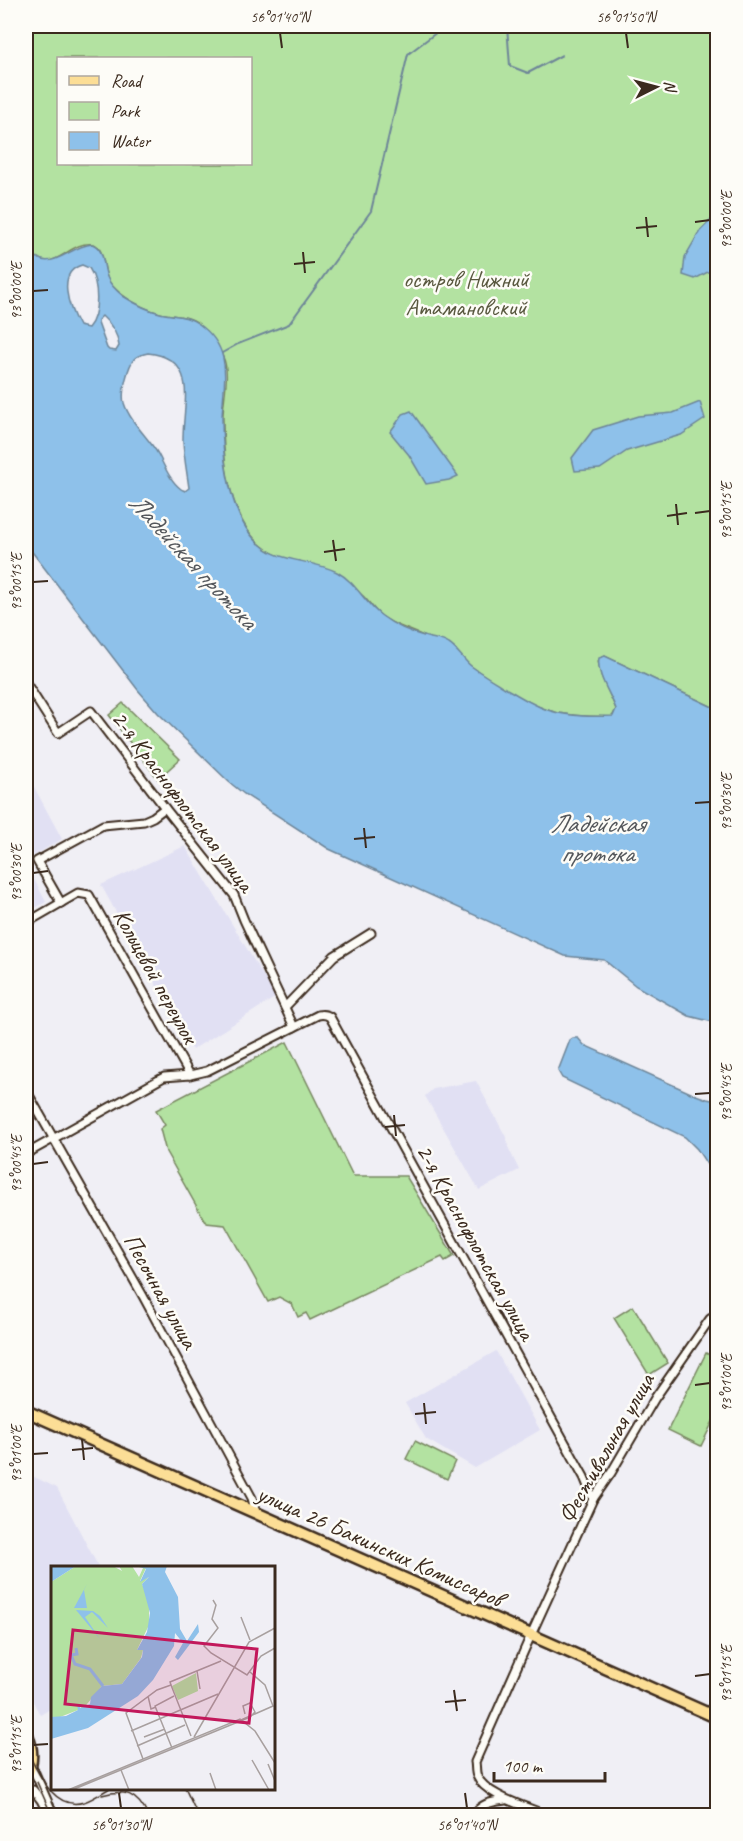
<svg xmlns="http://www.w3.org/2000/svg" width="743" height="1841" font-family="Caveat,sans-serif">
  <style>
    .built { fill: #e1e0f3 }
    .green { fill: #b3e2a1; stroke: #778660; stroke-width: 1.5; fill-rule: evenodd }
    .water { fill: #8ec1ea; stroke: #6d8598; stroke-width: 1.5; fill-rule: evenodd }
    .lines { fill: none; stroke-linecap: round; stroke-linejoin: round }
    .stream { stroke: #6d8598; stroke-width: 2 }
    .minor-casing { stroke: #3b2a1e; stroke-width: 11 }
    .primary-casing { stroke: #3b2a1e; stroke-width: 15 }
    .trunk-casing { stroke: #3b2a1e; stroke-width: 15 }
    .minor { stroke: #fdfcf7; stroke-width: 7 }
    .primary { stroke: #fcde96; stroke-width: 10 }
    .trunk { stroke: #fcde96; stroke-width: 10 }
    .tram { stroke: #3b2a1e; stroke-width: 1.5 }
    .ticks { fill: none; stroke: #3b2a1e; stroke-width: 2 }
    .labels { text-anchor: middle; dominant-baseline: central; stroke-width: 5; stroke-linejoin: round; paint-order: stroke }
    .park-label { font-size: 24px; fill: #59583f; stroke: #fdfcf7 }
    .street-label { font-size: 24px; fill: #3b2a1e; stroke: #fdfcf7 }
    .water-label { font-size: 26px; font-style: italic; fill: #54575b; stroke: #fdfcf7 }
    .inset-river { fill: none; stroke: #8ec1ea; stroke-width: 3 }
    .inset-road { fill: none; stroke: #a8a09f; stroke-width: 1.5 }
    .view { fill: #c2185b; fill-opacity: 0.15; stroke: #c2185b; stroke-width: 3 }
    .inset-edge { fill: none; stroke: #3b2a1e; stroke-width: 3 }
    .neatline { fill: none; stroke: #3b2a1e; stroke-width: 2 }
    .ticks-label { font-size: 15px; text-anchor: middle; fill: #3b2a1e }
  </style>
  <rect width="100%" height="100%" fill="#f0eff5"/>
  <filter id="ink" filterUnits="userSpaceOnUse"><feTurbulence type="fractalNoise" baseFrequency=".0167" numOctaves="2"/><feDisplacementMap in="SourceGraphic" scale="12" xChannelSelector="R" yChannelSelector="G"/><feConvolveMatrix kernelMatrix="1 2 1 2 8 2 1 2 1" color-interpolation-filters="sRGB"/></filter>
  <g filter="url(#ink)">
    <!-- built -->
    <g class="built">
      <path d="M26,772L62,839L26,860Z"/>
      <path d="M185,846L276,997L192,1050L101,885Z"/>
      <path d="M26,864L46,902L26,913Z"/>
      <path d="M476,1081L507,1139L508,1147L519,1170L479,1190L425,1096L433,1089Z"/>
      <path d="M496,1351L540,1430L475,1468L426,1439L405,1403Z"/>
      <path d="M26,1473L57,1488L99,1568H52V1708L40,1715L26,1688Z"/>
    </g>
    <!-- green -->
    <g class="green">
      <path d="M26,26H717V709L605,656L598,661L601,675L616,709L612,717C590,716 566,717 545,709C503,694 468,661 429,639C414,630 395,627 380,615C373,609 369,601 362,595C352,586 337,576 325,569C316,564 304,563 295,561C266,555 247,536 237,509C226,482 223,449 223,420C222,402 231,374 223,357C221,351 204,329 199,324C189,315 173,316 160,313C147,310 131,302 120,293C115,289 111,285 108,280C103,271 105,246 93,244C66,240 51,283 26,246ZM58,58H250V164H58Z"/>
      <path d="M123,703L180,759L158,779L109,715Z"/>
      <path d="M287,1042L353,1176H406L454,1256L445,1261L442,1257L310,1320L306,1313L298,1317L292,1304L279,1297L268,1302L225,1225L206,1223L166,1152L160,1129L165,1125L156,1110Z"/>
      <path d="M633,1306L668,1363L649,1375L614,1318Z"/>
      <path d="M706,1353L717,1359V1413L701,1446L668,1430Z"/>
      <path d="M415,1441L455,1461L447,1479L406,1459Z"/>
    </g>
    <!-- water -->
    <g class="water">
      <path d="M717,214V267L695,279L683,275L685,257L700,231Z"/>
      <path d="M92,244C106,249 102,268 108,279C111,286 117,291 123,296C134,303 147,310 160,313C173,316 187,315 199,324C235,350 223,381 222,419C222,451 228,500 246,528C271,567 302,555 337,572C356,582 365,604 382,616C395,626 412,633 427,637C434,639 442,639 449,644C457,649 463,659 471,666C482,674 494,681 505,688C518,695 531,704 545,709C566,717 591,717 613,716L616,709C610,693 596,674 599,658L605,656L717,709V1023L689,1016L636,986L604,960L565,956L329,849L244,794L229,782L158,713L138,690L26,544V246C48,279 65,247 92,244ZM82,265L89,268C99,283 100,314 88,328L79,326C70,310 55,272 82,265ZM102,316C111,324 118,334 119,346L116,351L109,350L107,348L98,323V320ZM148,353C201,359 182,405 183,442C184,457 187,473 189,488L185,491C184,490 182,490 181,489C170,481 164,465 158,454C148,437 130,422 124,403C121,393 128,365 135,358C139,355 143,354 148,353Z"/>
      <path d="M700,402L705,419L681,435L627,451L600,469L575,471L572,458L593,430L638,416L673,413Z"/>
      <path d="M411,411L458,476L449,480L426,484L409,455L390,432L403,414Z"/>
      <path d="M573,1038H578L584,1045L693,1094L707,1099L717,1101V1180L697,1149L685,1137L562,1078L558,1071L570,1040Z"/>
    </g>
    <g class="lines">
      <!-- stream -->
      <g class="stream">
        <path d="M507,26L510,66L528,73L562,55"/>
        <path d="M222,353L238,344L289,324L371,211L408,54L445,26"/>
      </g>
      <!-- minor casing -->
      <g class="minor-casing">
        <g id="minor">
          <path d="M26,683L58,733L91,711L165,808L234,895L244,920L294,1027"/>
          <path d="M61,903L37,861L103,825L144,821L153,817L165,808"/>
          <path d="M26,923L78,893L89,895L190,1075"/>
          <path d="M285,1007L334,956L371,933"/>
          <path d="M26,1090L143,1296L252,1498L256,1514"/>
          <path d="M26,1154L164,1077L190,1075L207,1071L318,1015C323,1014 326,1014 330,1017L584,1477L593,1499"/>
          <path d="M26,1758L31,1764L54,1816"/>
          <path d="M26,1790H33L41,1800L49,1816"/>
          <path d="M473,1816C481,1803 491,1802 505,1800"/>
          <path d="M548,1816C529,1807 485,1796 477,1776C475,1772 476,1766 475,1762L531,1635L593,1499L611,1473L655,1398L710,1319L718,1314"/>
        </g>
      </g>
      <!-- primary casing -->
      <g class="primary-casing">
        <path id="primary" d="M26,1411L718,1718"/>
      </g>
      <!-- trunk casing -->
      <g class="trunk-casing">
        <path id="trunk" d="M26,1732C33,1750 33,1760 26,1779"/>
      </g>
      <!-- minor -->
      <use href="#minor" class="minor"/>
      <!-- primary -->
      <use href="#primary" class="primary"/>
      <!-- trunk -->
      <use href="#trunk" class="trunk"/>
      <!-- tram -->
      <g class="tram">
        <path d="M26,1749C37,1770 53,1812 84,1802C93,1799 101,1793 110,1788"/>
        <path d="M37,1782L52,1816"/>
        <path d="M185,1788L198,1816"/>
        <path d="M102,1795C125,1789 137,1793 148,1816"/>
      </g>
    </g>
  </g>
  <!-- ticks -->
  <path class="ticks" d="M280,33L282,48M626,33L628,48M646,217L648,237M695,222L710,220M636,228L657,226M303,252L305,273M294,264L315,262M33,291L48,290M676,504L678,525M695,513L710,511M667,516L687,513M333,540L336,561M324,552L345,549M33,582L48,581M695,803L710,802M364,828L366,848M354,839L375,837M33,873L48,871M695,1094L710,1093M394,1115L396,1136M385,1127L405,1125M33,1164L48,1162M695,1385L710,1383M424,1403L426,1424M415,1414L436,1412M82,1439L84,1460M72,1450L93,1448M33,1454L48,1453M695,1676L710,1674M454,1690L457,1711M445,1702L466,1700M33,1745L48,1744M119,1793L121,1808M465,1793L467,1808"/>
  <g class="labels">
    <!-- park labels -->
    <g class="park-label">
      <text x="466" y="279">остров Нижний<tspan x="466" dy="28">Атамановский</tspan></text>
    </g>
    <!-- street labels -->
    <g class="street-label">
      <text transform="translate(183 801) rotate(53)">2-я Краснофлотская улица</text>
      <text transform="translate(156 976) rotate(61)">Кольцевой переулок</text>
      <text transform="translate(476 1242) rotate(61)">2-я Краснофлотская улица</text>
      <text transform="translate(161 1291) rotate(61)">Песочная улица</text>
      <text transform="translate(606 1448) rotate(-60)">Фестивальная улица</text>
      <text transform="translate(380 1546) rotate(24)">улица 26 Бакинских Комиссаров</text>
    </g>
    <!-- water labels -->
    <g class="water-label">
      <text transform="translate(193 561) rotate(47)">Ладейская протока</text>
      <text x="597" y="823">Ладейская<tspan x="597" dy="30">протока</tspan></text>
    </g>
  </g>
  <!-- overview -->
  <g transform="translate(51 1566)">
    <rect width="224" height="224" fill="#f0eff5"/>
    <path d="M25,0H62L71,5L68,0H81L88,11L92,2L83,0L95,2L89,15L98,11L91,18L98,34V59L86,84H92L90,92L71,118L51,120L31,144L29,139L27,144L4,153L0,151V16ZM145,107L147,125L127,134L121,120Z" fill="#b3e2a1"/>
    <path d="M0,0H25L0,16ZM86,0H116L114,6L127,31L129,63L136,75L147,58L148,66L127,94L124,91L132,77L124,67L123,80L102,114L87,130L37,162L0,173V151L15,150L27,144L26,139L30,142L39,138L40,131L51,120L71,118L91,91L92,84H86L96,66L99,47L91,18L98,11L89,16L95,3ZM36,18L33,24L36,42H23ZM25,44L42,45L49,50L57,62L41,46L34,51L49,73Z" fill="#8ec1ea"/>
    <path class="inset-river" d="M25,82L26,88L20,89L24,98L39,103L52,120"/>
    <path class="inset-road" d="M162,34L165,39L161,53L167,62L153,80L160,87L196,109L210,90L224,82M190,51L199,74M146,105L149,123M120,119L140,170M97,130L100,143L105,141M190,154L222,140L214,119L199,106M80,165L167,128M93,171L114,163M143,171L198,76L224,62M86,180L134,159M121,182L104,140L123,130M92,193L75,147L106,124L120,119L119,116L170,95M201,194L218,224M217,198L224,215M70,204L78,224M159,207L165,224M17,224L189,153L204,165L224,197M21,224L199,151L204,146L199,137L192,140L194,148"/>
    <path class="view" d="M22,64L206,83L198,157L14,138Z"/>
    <rect width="224" height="224" class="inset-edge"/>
  </g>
  <!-- margin -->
  <rect width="743" height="1841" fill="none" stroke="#fdfcf7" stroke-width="66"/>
  <!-- legend -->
  <rect x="57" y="57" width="195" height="108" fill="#fdfcf7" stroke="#afa8a0" stroke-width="1.5"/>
  <rect x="69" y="76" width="30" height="9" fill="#fcde96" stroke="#afa8a0" stroke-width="1.5"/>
  <text x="111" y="87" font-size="18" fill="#3b2a1e">Road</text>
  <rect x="69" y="102" width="30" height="18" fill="#b3e2a1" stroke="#afa8a0" stroke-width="1.5"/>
  <text x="111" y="117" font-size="18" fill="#3b2a1e">Park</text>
  <rect x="69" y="132" width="30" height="18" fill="#8ec1ea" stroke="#afa8a0" stroke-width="1.5"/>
  <text x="111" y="147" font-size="18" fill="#3b2a1e">Water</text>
  <!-- north arrow -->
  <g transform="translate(656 87) rotate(84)" stroke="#fdfcf7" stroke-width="4.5" paint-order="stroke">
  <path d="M0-4.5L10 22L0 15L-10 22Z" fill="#3b2a1e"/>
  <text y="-9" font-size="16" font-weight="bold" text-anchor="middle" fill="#3b2a1e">N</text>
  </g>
  <!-- scale -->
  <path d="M494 1772v9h111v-9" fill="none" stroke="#3b2a1e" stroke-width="3"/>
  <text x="503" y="1772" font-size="18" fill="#3b2a1e" stroke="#fdfcf7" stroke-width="4.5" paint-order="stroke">100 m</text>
  <rect x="33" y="33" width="677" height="1775" class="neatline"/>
  <g class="ticks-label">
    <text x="280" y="22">56°01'40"N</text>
    <text x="626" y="22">56°01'50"N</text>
    <text transform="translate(726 220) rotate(-90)" y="5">93°00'00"E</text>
    <text transform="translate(16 291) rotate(-90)" y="5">93°00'00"E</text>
    <text transform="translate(726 511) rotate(-90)" y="5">93°00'15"E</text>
    <text transform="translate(16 582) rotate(-90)" y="5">93°00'15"E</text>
    <text transform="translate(726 802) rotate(-90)" y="5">93°00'30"E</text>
    <text transform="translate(16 873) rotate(-90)" y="5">93°00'30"E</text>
    <text transform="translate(726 1093) rotate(-90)" y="5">93°00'45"E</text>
    <text transform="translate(16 1164) rotate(-90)" y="5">93°00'45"E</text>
    <text transform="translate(726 1383) rotate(-90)" y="5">93°01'00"E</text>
    <text transform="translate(16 1454) rotate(-90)" y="5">93°01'00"E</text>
    <text transform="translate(726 1674) rotate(-90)" y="5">93°01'15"E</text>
    <text transform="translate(16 1745) rotate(-90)" y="5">93°01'15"E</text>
    <text x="121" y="1830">56°01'30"N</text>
    <text x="467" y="1830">56°01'40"N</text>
  </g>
</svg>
